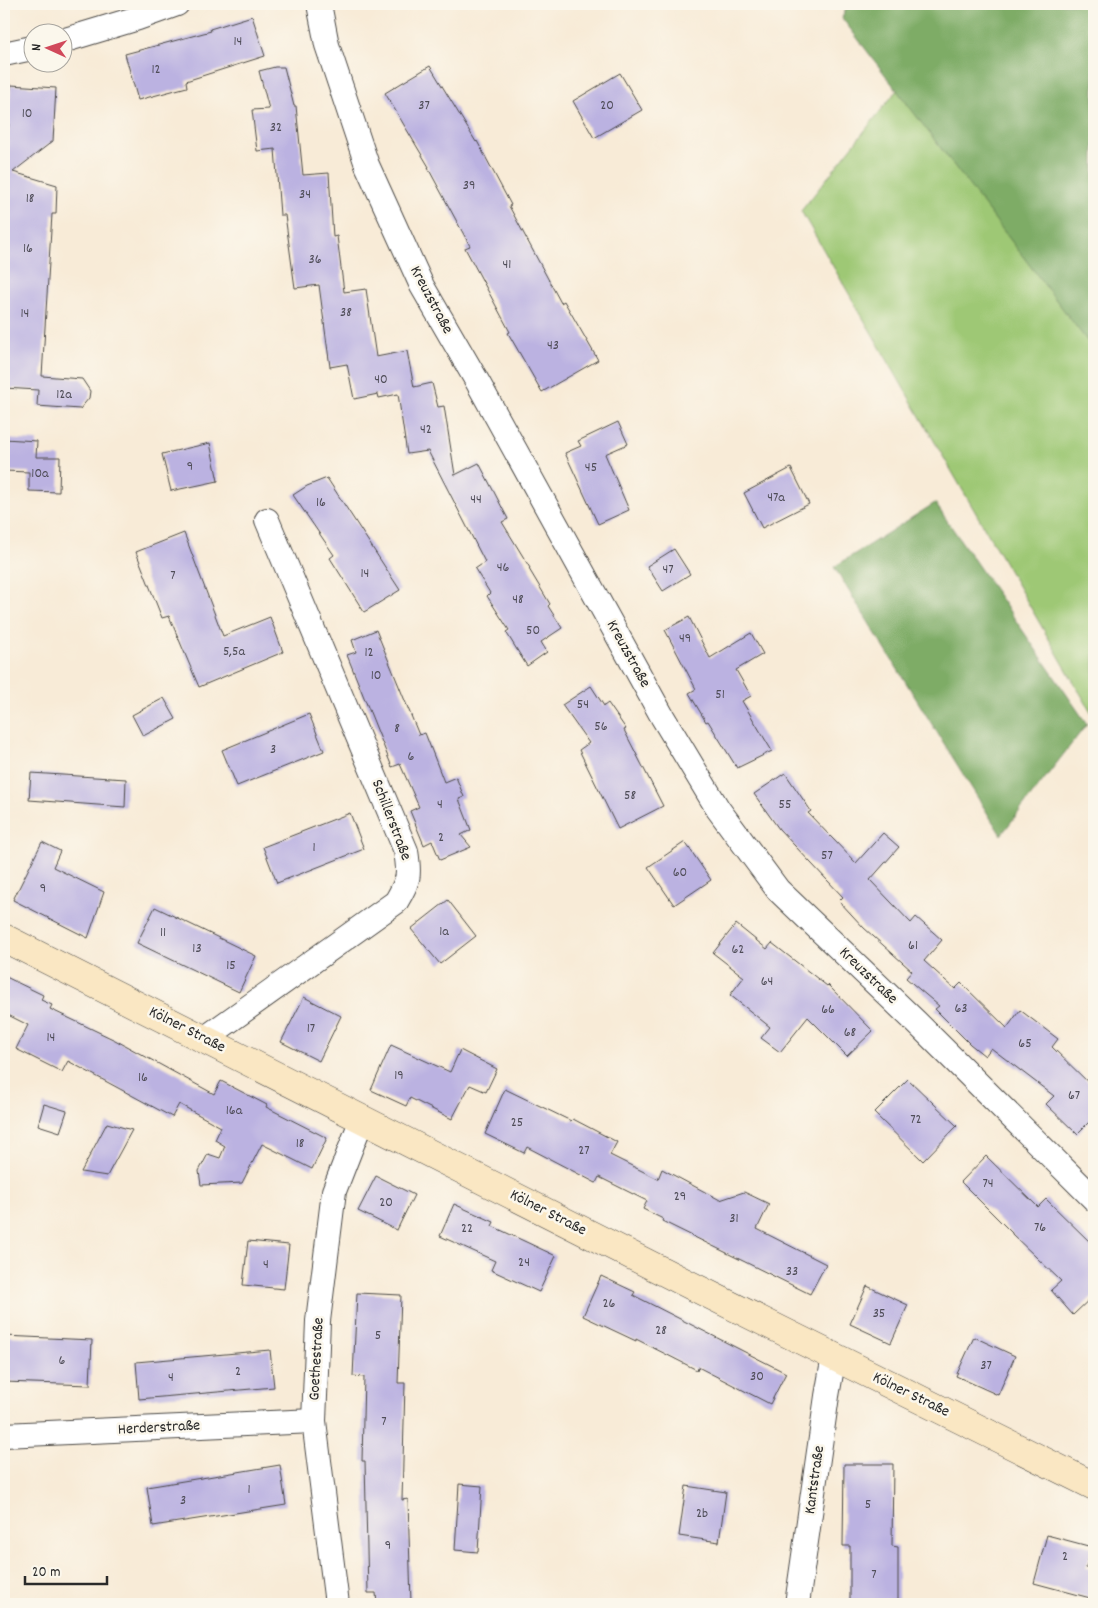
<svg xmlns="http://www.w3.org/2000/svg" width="1098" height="1608" font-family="Dekko,sans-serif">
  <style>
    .green { fill: #9ec874; stroke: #647a50 }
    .forest { fill: #7eac66; stroke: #546c48 }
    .building { fill: #bbb2e1 }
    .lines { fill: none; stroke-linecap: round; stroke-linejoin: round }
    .street-casing { stroke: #4a4845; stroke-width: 26 }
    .secondary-casing { stroke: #4a4845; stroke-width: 29 }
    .street { stroke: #fff; stroke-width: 24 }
    .secondary { stroke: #fae7c3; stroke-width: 28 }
    .labels { text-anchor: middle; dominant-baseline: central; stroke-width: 5; stroke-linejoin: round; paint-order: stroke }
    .number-label { font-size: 14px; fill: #4f4d58 }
    .street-label { font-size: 16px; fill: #2b2b2b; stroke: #fbf7ec }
  </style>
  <rect width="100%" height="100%" fill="#fbf7ec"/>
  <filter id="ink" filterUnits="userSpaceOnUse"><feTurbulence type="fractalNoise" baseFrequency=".02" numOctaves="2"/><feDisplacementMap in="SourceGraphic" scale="10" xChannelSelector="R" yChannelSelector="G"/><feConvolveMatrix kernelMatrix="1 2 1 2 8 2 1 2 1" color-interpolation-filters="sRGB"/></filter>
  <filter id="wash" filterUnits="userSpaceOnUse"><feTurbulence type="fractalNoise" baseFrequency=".0096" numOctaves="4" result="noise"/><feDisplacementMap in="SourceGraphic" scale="20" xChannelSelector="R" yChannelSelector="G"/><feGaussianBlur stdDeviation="1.12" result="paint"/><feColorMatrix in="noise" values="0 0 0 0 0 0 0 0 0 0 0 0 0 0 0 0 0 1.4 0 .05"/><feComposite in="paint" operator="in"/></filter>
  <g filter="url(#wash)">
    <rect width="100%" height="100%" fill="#f8ebd7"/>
    <!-- green -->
    <path class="green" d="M897,90L1094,349V717L801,211Z"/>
    <!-- forest -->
    <g class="forest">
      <path d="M848,4H1094V350L842,18Z"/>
      <path d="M935,503L1087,724L1001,835L834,567Z"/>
    </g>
    <g id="blocks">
      <!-- building -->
      <g class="building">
        <path d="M252,16L265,56L186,81L187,87L138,100L125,54L211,31L210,29Z"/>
        <path d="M430,66L476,142L477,141L511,205L509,206L561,303L564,301L598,360L542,392L508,333L510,332L465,248L470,246L428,168L429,167L385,93Z"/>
        <path d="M275,67H284L294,106H296L303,175L329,173L333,237L337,236L344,292L366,289L376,357L407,351L414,387L432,383L438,407L444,406L455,475L479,463L508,519L502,522L530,568L529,569L550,604L548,606L562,628L541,642L547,652L527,666L506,632L509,630L487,596L490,593L475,569L485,562L428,451L407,454L398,394L379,398L378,394L354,399L347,364L330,367L319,285L295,288L285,215H280L275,149L257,151L252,110L269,109L259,71Z"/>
        <path d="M620,73L642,110L594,138L573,101Z"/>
        <path d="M11,85L56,88L53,141L13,172L57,185L56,214H52L42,376L82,379L90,391L89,398L80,409L37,406L38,390L4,388V274L7,222L4,221V176H5L9,122H8Z"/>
        <path d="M618,422L628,444L605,454L629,510L598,524L565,453L581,446L578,441Z"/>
        <path d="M4,439L37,441L36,457H60L59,492L29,491V472L4,471Z"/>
        <path d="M210,443L218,481L171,491L162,454Z"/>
        <path d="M791,468L809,504L762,528L744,493Z"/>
        <path d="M327,478L400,590L364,612L330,558L334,555L293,495L307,486Z"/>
        <path d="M184,533L223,636L270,617L283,652L199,687L169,616L162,618L136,552Z"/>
        <path d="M674,549L690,574L663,591L647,566Z"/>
        <path d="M689,617L710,658L751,633L763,654L736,670L751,696L742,701L772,751L737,768L708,721L706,722L689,693L696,689L665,630Z"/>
        <path d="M376,630L419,735L425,733L444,782L456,777L464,797L459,799L471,830L461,835L471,847L440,860L432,841L424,845L410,811L419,807L400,764L392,767L347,655L356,652L352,640Z"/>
        <path d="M591,686L604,706L608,703L626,729L624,730L663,806L618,829L579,750L589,743L562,705Z"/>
        <path d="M164,698L176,719L143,736L132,715Z"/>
        <path d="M309,714L324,751L237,786L222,750Z"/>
        <path d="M31,773L126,779L125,807L29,800Z"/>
        <path d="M785,773L811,811L808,813L856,863L883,833L899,847L870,880L911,923L916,917L942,940L924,961L955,989L961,983L1007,1028L1020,1010L1058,1039L1052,1047L1094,1088V1117L1077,1134L1046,1104L1054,1096L991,1048L985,1056L970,1044L935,1009L939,1006L906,978L912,971L864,928L839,901L843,897L779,829L754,794Z"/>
        <path d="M350,813L364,849L277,883L263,847Z"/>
        <path d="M42,842L60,851L53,867L104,892L88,938L13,900Z"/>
        <path d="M685,842L711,880L674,905L648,867Z"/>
        <path d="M448,900L476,936L440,964L411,929Z"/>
        <path d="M155,907L256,956L239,992L137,943Z"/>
        <path d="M736,924L767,949L772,943L827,986L828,985L873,1031L847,1056L808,1017L780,1052L761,1038L770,1027L730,995L744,977L713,953Z"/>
        <path d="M4,976L43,995L41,1000L52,1005L50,1009L115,1040L214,1094L221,1081L267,1105L266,1107L327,1138L312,1169L262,1144L242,1183L201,1185L199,1171L208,1154L220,1158L225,1146L215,1140L221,1127L179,1104L172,1117L68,1061L62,1072L16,1049L28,1025L4,1013Z"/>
        <path d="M304,997L341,1016L319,1061L281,1042Z"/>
        <path d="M391,1045L450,1072L460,1050L497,1069L486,1092L470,1085L452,1119L410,1098L406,1106L371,1090Z"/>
        <path d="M908,1079L957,1126L923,1161L874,1113Z"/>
        <path d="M505,1089L571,1121L573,1119L617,1142L610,1155L658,1179L662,1169L720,1200L744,1192L769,1204L757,1229L826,1264L810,1294L662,1221L663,1219L643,1209L647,1201L599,1177L596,1183L527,1147L524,1153L485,1134Z"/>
        <path d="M44,1104L67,1111L60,1132L38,1125Z"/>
        <path d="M107,1123L132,1130L107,1176L81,1172Z"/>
        <path d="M986,1156L1038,1207L1046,1199L1094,1246V1295L1073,1315L1051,1290L1061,1281L1012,1234V1233L961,1182Z"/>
        <path d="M376,1176L414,1195L397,1230L358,1211Z"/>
        <path d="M454,1204L494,1222L492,1226L556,1256L539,1292L491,1270L495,1261L440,1236Z"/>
        <path d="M248,1241L289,1245L284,1289L243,1285Z"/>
        <path d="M601,1276L635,1292L633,1295L786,1373L770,1404L698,1367L697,1370L636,1339V1341L583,1316Z"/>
        <path d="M867,1286L908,1305L891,1343L850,1324Z"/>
        <path d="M357,1293L401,1295L398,1383H405L402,1500L408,1499L411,1604H377L376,1593H368L365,1461H362L364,1377L353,1376Z"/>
        <path d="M4,1336L92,1340L90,1385L4,1382Z"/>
        <path d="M974,1337L1015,1356L998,1395L956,1376Z"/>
        <path d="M270,1350L274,1387L139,1399L136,1362Z"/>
        <path d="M844,1464H893L892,1546L898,1547V1604H850V1546H843Z"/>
        <path d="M280,1465L286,1505L153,1526L147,1487Z"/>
        <path d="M459,1484L482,1486L478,1552L455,1550Z"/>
        <path d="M686,1486L726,1492L719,1542L679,1536Z"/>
        <path d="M1047,1535L1092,1547L1086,1568L1094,1570V1599L1034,1583Z"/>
      </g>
    </g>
  </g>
  <g filter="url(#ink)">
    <use href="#blocks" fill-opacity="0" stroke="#4a4845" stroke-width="1"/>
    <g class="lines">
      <!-- street casing -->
      <g class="street-casing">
        <g id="street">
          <path d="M319,4L327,45L367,165L422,286L477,381L662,716L718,809L778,890L916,1022L1094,1199"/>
          <path d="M62,41L138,18L177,4"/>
          <path d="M4,54L32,48"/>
          <path d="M204,1039L396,902C409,880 410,876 406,851L267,520"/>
          <path d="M4,1435L314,1421"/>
          <path d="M337,1604L314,1421L318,1321L334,1191L362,1119"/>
          <path d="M797,1604L827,1396L834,1356"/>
        </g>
      </g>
      <!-- secondary casing -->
      <g class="secondary-casing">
        <path id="secondary" d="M4,938L692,1286L1094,1486"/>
      </g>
      <!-- street -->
      <use href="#street" class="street"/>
      <!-- secondary -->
      <use href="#secondary" class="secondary"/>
    </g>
  </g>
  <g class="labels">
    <!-- number labels -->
    <g class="number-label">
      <text x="238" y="42">14</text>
      <text x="156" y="70">12</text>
      <text x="424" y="106">37</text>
      <text x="607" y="106">20</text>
      <text x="27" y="114">10</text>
      <text x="276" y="128">32</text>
      <text x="469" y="186">39</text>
      <text x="305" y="195">34</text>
      <text x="30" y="199">18</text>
      <text x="28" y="249">16</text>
      <text x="315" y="260">36</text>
      <text x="507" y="265">41</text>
      <text x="346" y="313">38</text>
      <text x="25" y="314">14</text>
      <text x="553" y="346">43</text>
      <text x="381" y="380">40</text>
      <text x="64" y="395">12a</text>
      <text x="426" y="430">42</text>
      <text x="190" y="467">9</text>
      <text x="591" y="468">45</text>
      <text x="40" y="474">10a</text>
      <text x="776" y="498">47a</text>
      <text x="476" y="500">44</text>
      <text x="321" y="503">16</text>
      <text x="503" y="568">46</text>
      <text x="668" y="570">47</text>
      <text x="365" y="574">14</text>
      <text x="173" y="576">7</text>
      <text x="518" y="600">48</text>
      <text x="533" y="631">50</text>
      <text x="685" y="639">49</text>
      <text x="234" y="652">5,5a</text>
      <text x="369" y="653">12</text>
      <text x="376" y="676">10</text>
      <text x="720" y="695">51</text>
      <text x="583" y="705">54</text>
      <text x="601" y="727">56</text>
      <text x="397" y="729">8</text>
      <text x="273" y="750">3</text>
      <text x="411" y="757">6</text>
      <text x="630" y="796">58</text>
      <text x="440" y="805">4</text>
      <text x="785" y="805">55</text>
      <text x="441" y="838">2</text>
      <text x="314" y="848">1</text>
      <text x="827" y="856">57</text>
      <text x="680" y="873">60</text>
      <text x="43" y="889">9</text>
      <text x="444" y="932">1a</text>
      <text x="163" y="933">11</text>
      <text x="913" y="946">61</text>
      <text x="197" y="949">13</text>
      <text x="738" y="950">62</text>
      <text x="231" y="966">15</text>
      <text x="767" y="982">64</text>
      <text x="961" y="1009">63</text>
      <text x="828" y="1010">66</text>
      <text x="311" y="1029">17</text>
      <text x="850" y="1033">68</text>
      <text x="51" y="1038">14</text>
      <text x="1025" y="1044">65</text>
      <text x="399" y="1076">19</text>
      <text x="143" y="1078">16</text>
      <text x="1074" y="1096">67</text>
      <text x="234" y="1111">16a</text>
      <text x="916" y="1120">72</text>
      <text x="517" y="1123">25</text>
      <text x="300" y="1144">18</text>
      <text x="584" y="1151">27</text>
      <text x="988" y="1184">74</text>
      <text x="680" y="1197">29</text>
      <text x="386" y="1203">20</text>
      <text x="734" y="1219">31</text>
      <text x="1040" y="1228">76</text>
      <text x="467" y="1229">22</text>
      <text x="524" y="1263">24</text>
      <text x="266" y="1265">4</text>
      <text x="792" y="1272">33</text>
      <text x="609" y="1304">26</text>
      <text x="879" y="1314">35</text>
      <text x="661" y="1331">28</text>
      <text x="378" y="1336">5</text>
      <text x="62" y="1361">6</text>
      <text x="986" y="1366">37</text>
      <text x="238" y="1372">2</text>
      <text x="757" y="1377">30</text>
      <text x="171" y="1378">4</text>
      <text x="384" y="1422">7</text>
      <text x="249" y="1490">1</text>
      <text x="183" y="1501">3</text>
      <text x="868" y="1505">5</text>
      <text x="702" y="1514">2b</text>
      <text x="388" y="1546">9</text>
      <text x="1065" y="1557">2</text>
      <text x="874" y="1575">7</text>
    </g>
    <!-- street labels -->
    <g class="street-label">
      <text transform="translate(431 300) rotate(62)">Kreuzstraße</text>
      <text transform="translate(628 654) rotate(61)">Kreuzstraße</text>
      <text transform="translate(391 820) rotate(69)">Schillerstraße</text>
      <text transform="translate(868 976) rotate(44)">Kreuzstraße</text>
      <text transform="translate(187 1030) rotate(27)">Kölner Straße</text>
      <text transform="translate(548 1213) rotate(27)">Kölner Straße</text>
      <text transform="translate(317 1359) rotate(-87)">Goethestraße</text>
      <text transform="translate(911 1395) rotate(26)">Kölner Straße</text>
      <text transform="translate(159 1428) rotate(-3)">Herderstraße</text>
      <text transform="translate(815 1480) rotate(-82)">Kantstraße</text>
    </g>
  </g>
  <!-- margin -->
  <rect width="1098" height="1608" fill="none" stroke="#fbf7ec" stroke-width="20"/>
  <!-- north arrow -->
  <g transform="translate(48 48) rotate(273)"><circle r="24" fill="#fbf7ec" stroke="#a8a59f"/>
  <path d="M0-4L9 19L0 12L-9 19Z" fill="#d1495b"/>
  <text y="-8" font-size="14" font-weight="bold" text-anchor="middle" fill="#2b2b2b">N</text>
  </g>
  <!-- scale -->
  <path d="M25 1576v8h82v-8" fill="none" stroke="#2b2b2b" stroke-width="2.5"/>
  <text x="32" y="1576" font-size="15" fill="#2b2b2b" stroke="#fbf7ec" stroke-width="4" paint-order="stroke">20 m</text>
</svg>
